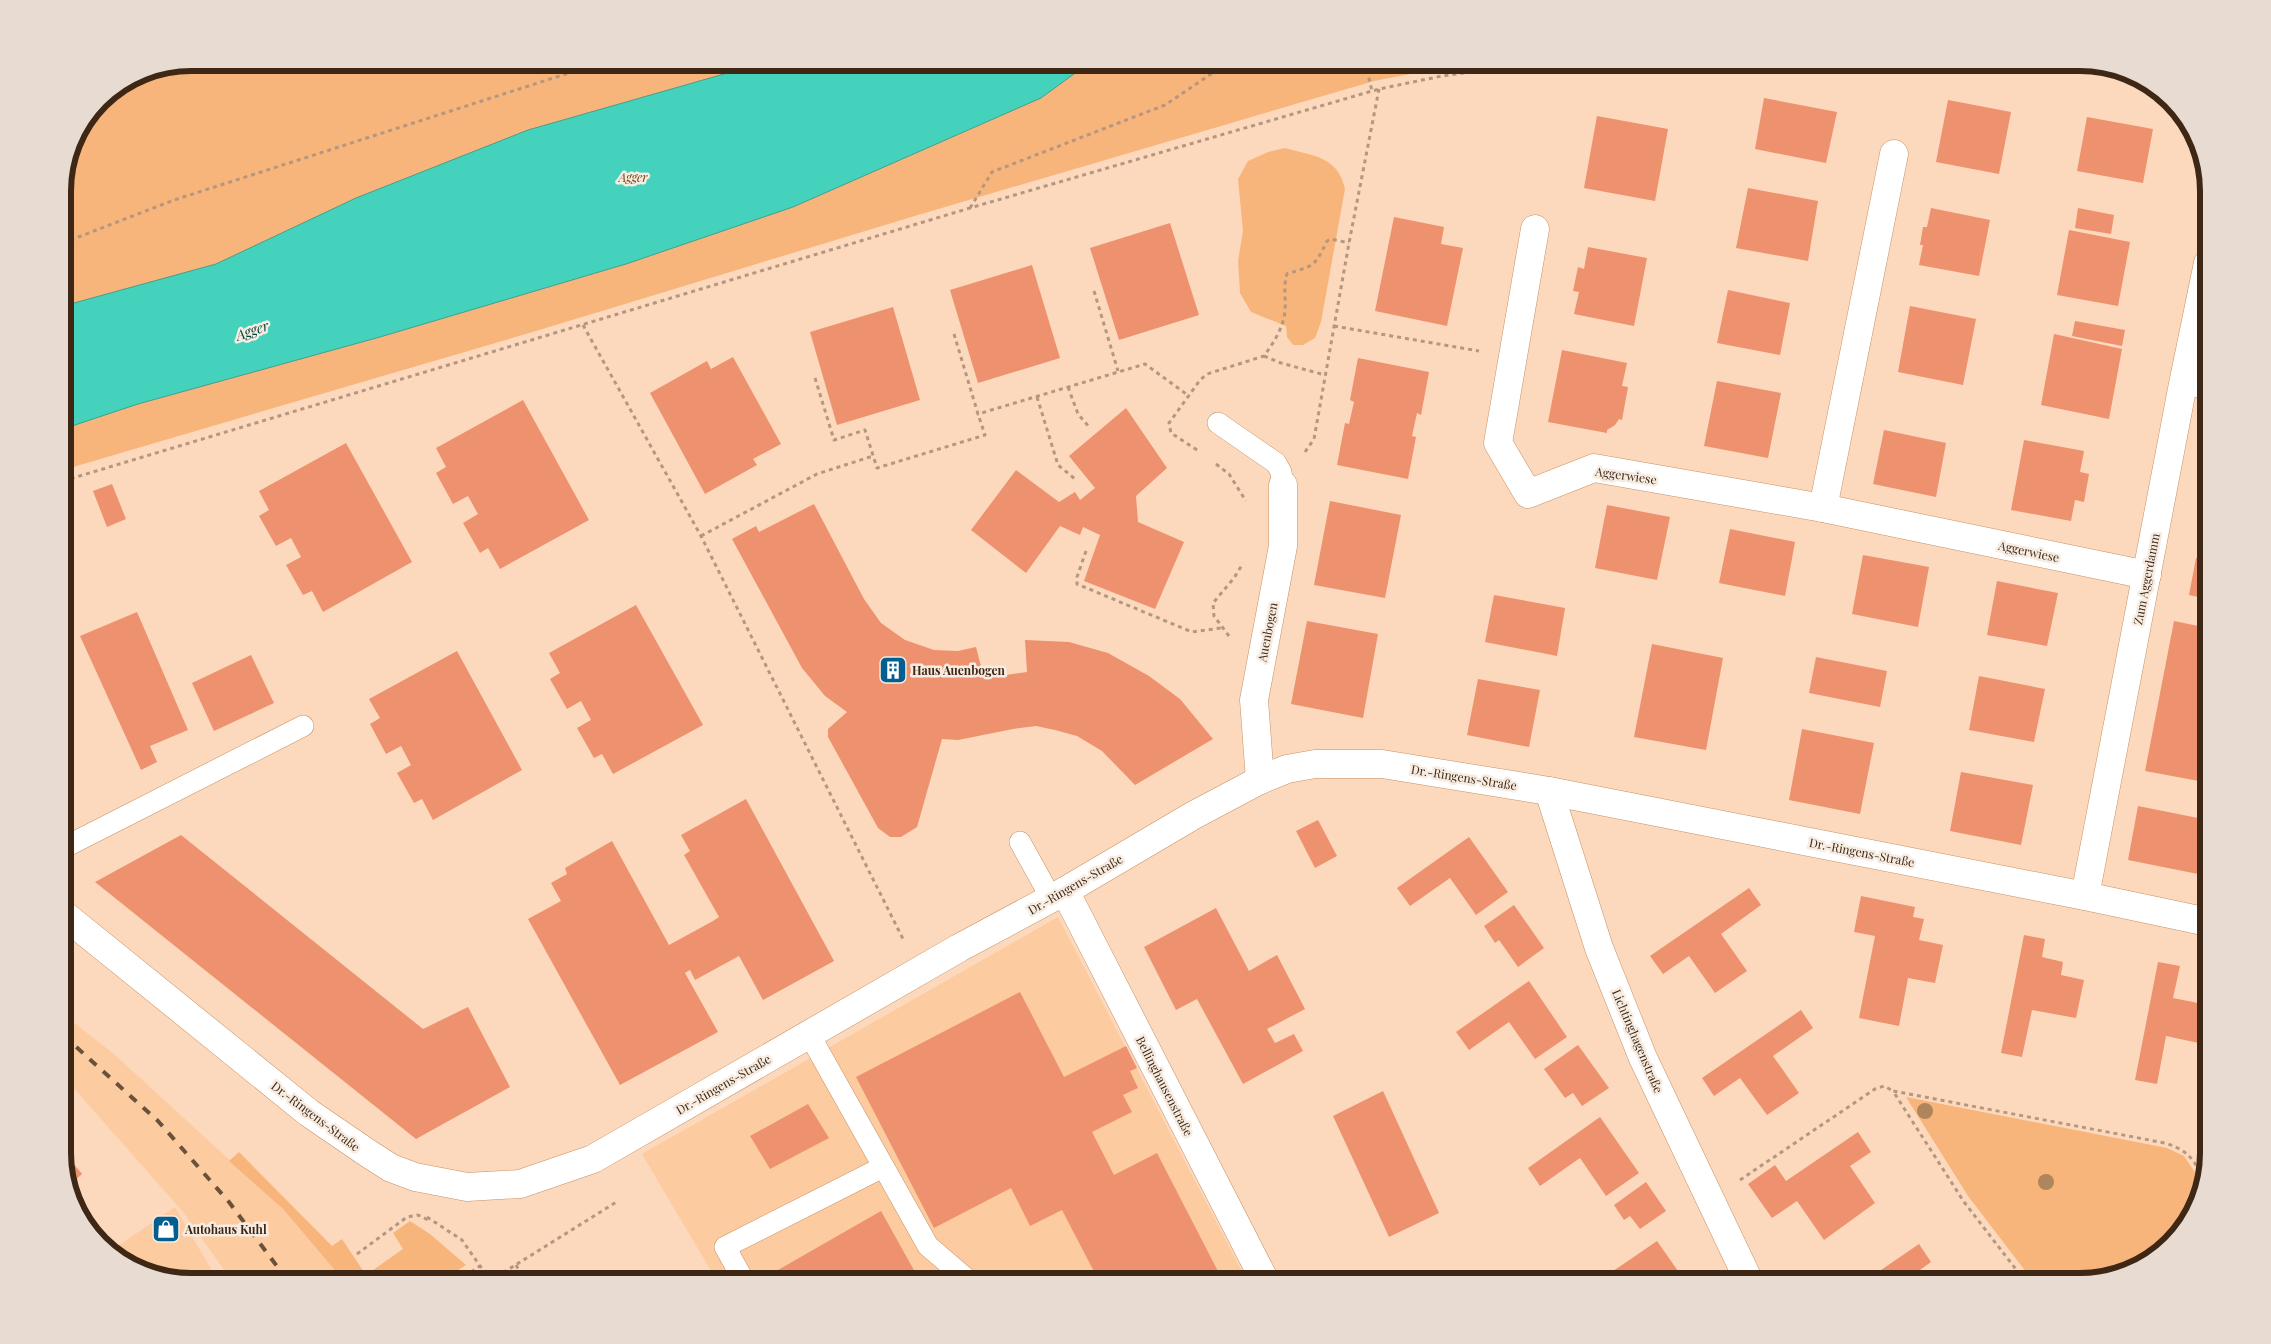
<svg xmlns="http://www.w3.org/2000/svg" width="2271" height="1344" font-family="'Playfair Display',serif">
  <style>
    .built { fill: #fdcba0 }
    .green { fill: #f8b57b }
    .water { fill: #45d2bd; stroke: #439f8b }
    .building { fill: #ee916e }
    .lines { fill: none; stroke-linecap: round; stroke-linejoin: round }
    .lane-casing { stroke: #c79163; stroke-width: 22 }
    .street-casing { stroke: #c79163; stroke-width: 29 }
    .path { stroke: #b5967e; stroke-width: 3; stroke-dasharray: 4 4; stroke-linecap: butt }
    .lane { stroke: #fff; stroke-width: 21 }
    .street { stroke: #fff; stroke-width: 28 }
    .rail { stroke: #6a513c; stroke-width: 4; stroke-dasharray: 9 9; stroke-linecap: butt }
    .tree { fill: #af855b }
    .labels { text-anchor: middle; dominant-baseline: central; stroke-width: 5; stroke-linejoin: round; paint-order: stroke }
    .park-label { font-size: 12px; font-style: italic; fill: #70400a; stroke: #f7ece2 }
    .street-label { font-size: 12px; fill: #3e2815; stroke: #f7ece2 }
    .poi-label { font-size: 12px; font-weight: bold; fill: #3e2815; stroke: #f7ece2; text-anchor: start }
    .water-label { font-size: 14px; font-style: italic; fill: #01423a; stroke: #f7ece2 }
    .rim { fill: none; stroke: #3e2815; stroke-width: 6 }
  </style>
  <rect width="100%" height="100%" fill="#fcd9bd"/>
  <!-- built -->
  <g class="built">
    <path d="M1058,917L1247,1281H717L642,1154Z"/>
    <path d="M63,1014L115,1055L283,1209L344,1281H232L183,1212L63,1076Z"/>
    <path d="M175,1207L215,1276L218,1281H191L127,1264L112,1250Z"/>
  </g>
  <!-- green -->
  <g class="green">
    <path d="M191,62L1468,63L1374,81L918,215L536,331L63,470V183L72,142L100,100L142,72Z"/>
    <path d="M1285,148C1313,156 1338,156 1345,189L1321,322L1315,338L1303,345H1293L1287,337L1286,326L1251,312L1240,293L1238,261L1243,231L1238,179L1248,161L1268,152Z"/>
    <path d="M1906,1097L2167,1148L2184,1156L2198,1177L2200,1185L2192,1216L2121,1270L2080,1281H2033L1968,1196Z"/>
    <path d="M239,1152L332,1246L342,1239L366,1275L403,1249L393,1233L410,1221L430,1234L466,1265L441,1281H344L283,1209L229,1161Z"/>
  </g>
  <!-- water -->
  <path class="water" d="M766,62L1089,63L1041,98L793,207L626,264L380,337L138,404L63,429V306L216,264L356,198L528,130Z"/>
  <!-- building -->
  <g class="building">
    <path d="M1764,98L1837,112L1826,163L1755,149Z"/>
    <path d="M1948,100L2011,112L1999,174L1936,162Z"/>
    <path d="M1597,116L1668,129L1655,201L1584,188Z"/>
    <path d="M2087,117L2153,129L2143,183L2077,171Z"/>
    <path d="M1748,188L1818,201L1808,261L1736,248Z"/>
    <path d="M1931,208L1990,220L1979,276L1919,265L1923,245H1920L1923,227H1927Z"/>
    <path d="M2078,208L2114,215L2111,234L2075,228Z"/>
    <path d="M1394,217L1444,227L1441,244L1463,248L1447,326L1375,311Z"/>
    <path d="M1170,223L1199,315L1119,340L1090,248Z"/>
    <path d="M2069,230L2130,242L2118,306L2057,295Z"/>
    <path d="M1588,247L1647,258L1634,326L1574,314L1579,292L1573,291L1578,267L1584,269Z"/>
    <path d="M1032,265L1060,358L978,383L950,290Z"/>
    <path d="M1728,290L1790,303L1780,355L1717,343Z"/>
    <path d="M1910,306L1976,319L1963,385L1898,372Z"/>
    <path d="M893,307L920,400L837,425L810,332Z"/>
    <path d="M2075,321L2125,330L2122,346L2072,336Z"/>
    <path d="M2054,334L2122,349L2109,419L2041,405Z"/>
    <path d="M1562,350L1627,363L1622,386L1628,387L1622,420L1619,419L1615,425L1607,430V433L1548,422Z"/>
    <path d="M733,357L781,444L753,459L757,465L705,494L650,393L707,361L711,369Z"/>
    <path d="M1358,358L1429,372L1421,415L1417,413L1412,436L1416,437L1408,479L1337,465L1345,423L1349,424L1354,402L1350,400Z"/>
    <path d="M1717,381L1781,393L1768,458L1704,446Z"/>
    <path d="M523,400L589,520L500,569L488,548L480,553L463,523L478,514L468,496L453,504L436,473L446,467L436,448Z"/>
    <path d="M1126,408L1167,468L1136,496L1138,522L1184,542L1155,609L1084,581L1100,535L1083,527L1080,535L1060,526L1026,573L971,530L1016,470L1059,502L1075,492L1080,500L1095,488L1069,456Z"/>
    <path d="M1884,430L1946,443L1936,497L1873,484Z"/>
    <path d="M2024,440L2084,451L2080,472L2089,474L2084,502L2075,500L2071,521L2011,510Z"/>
    <path d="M346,443L412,562L323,612L312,591L303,595L286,565L301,557L291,538L276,546L259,516L269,510L259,491Z"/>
    <path d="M112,484L126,519L107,527L93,491Z"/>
    <path d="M1330,501L1401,515L1385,598L1314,585Z"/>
    <path d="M814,504L864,599L881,623L905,640L934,650L958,651L976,647L984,678L1027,672L1025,640L1069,642L1108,653L1149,676L1180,699L1213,739L1135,785L1102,751L1077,736L1055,730L1036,726L1013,729L958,740L942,739L917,827L901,837H890L878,828L828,737V729L847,712L825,696L802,668L732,539L756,526L759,532Z"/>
    <path d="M1607,505L1670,517L1657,580L1595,568Z"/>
    <path d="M1730,529L1795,542L1785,596L1719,583Z"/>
    <path d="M1863,555L1929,567L1918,627L1852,614Z"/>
    <path d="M2196,558L2208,560V599L2189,595Z"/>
    <path d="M1997,581L2058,593L2047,646L1987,635Z"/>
    <path d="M1494,595L1565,608L1557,656L1485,642Z"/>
    <path d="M636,605L703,725L613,774L602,754L594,758L577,728L591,720L581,701L567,709L550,679L560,673L549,653Z"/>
    <path d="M137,612L188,730L150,746L157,762L141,770L80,636Z"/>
    <path d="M1307,621L1378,634L1363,718L1291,704Z"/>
    <path d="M2174,621L2208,628V735L2199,781L2145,771Z"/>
    <path d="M1652,644L1723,658L1706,750L1634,737Z"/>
    <path d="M457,651L522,770L433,820L422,799L414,803L397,773L411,765L401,746L386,754L370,724L380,718L369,699Z"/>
    <path d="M251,655L274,703L214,731L192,683Z"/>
    <path d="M1816,657L1887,671L1880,707L1809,693Z"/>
    <path d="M1979,676L2045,689L2034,742L1969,730Z"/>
    <path d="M1478,679L1540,690L1529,747L1467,735Z"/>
    <path d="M1802,729L1874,743L1860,814L1789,800Z"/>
    <path d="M1961,772L2033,785L2021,845L1950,831Z"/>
    <path d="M746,799L834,961L763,1000L739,956L695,980L690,970L685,973L718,1032L620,1085L528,919L561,901L551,883L567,874L565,868L612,841L669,945L713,921L719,917L684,855L690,851L681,835Z"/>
    <path d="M2138,806L2208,820V876L2128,860Z"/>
    <path d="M1318,820L1337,856L1315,868L1296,831Z"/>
    <path d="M181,835L423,1029L468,1007L510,1087L416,1139L95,882Z"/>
    <path d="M1469,837L1508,892L1476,915L1450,878L1410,906L1397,888Z"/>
    <path d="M1749,888L1761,905L1721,934L1747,971L1715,993L1689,956L1663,974L1650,956Z"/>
    <path d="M1861,896L1915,907L1913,917L1924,919L1919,940L1943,945L1935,983L1908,978L1899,1026L1859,1018L1875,936L1854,932Z"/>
    <path d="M1514,905L1544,948L1518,967L1499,940L1495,943L1484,926Z"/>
    <path d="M1216,908L1249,971L1277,955L1305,1009L1267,1029L1275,1043L1294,1034L1303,1051L1243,1084L1197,999L1176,1010L1144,947Z"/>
    <path d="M2024,935L2045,939L2042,957L2063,962L2061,975L2084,980L2076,1018L2032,1010L2022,1057L2001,1053Z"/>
    <path d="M2158,962L2180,966L2173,998L2208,1005V1045L2166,1036L2157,1084L2135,1080Z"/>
    <path d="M1529,981L1567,1037L1535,1059L1509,1022L1469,1050L1456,1032Z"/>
    <path d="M1020,992L1064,1077L1126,1046L1137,1068L1130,1071L1138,1088L1123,1095L1132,1112L1092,1132L1114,1175L1157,1153L1223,1281H1099L1062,1210L1030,1226L1011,1188L934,1228L856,1077Z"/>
    <path d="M1801,1010L1813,1028L1773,1056L1799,1093L1767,1115L1740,1078L1714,1096L1702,1078Z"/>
    <path d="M1578,1045L1609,1088L1582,1106L1573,1093L1565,1098L1544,1069Z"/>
    <path d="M1383,1091L1439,1213L1389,1237L1333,1116Z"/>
    <path d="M808,1104L829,1138L770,1169L750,1136Z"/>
    <path d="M1600,1117L1639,1173L1606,1196L1580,1158L1540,1186L1528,1168Z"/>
    <path d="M1858,1132L1871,1152L1850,1166L1875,1203L1824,1240L1797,1201L1772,1218L1748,1184L1775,1165L1786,1181Z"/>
    <path d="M63,1151L82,1174L71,1184L63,1161Z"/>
    <path d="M1646,1182L1666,1211L1640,1229L1630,1216L1624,1220L1614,1205Z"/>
    <path d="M881,1211L920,1281H775L771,1274Z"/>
    <path d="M1657,1241L1685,1281H1598L1625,1263Z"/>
    <path d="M1919,1244L1931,1262L1917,1272L1924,1281H1865Z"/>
    <path d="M1847,1270L1855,1281H1830Z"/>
  </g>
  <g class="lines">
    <!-- lane casing -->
    <g class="lane-casing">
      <g id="lane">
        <path d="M2183,384L2208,389"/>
        <path d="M1218,423L1276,463L1281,472L1283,485"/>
        <path d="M1020,842L1051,898"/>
        <path d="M63,848L303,726"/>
        <path d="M809,1034L928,1246L969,1281"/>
        <path d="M744,1281L725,1247L883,1167"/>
      </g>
    </g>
    <!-- street casing -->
    <g class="street-casing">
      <g id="street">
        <path d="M1535,229L1498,443L1528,494L1594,468L1823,508L2147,575"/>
        <path d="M1823,508L1894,154"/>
        <path d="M1260,780L1254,700L1283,546V485"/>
        <path d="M1549,791L1599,948L1643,1058L1749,1281"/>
        <path d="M1065,891L1265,1281"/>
        <path d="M2085,896L2183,384L2208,263"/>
        <path d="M63,914L309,1113L369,1154L391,1168L415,1177L467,1187L520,1184L593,1159L959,948L1065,891L1194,815L1260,780L1287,769L1315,764H1382L1549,791L2085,896L2208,922"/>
      </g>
    </g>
    <!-- path -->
    <g class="path">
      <path d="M1365,62L1372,91"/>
      <path d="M970,208L992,172L1165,105L1229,62"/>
      <path d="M63,243L174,200L603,62"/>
      <path d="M1094,291L1118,371"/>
      <path d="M583,325L701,536L903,939"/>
      <path d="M1334,326L1479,351"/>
      <path d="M954,334L978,414L1145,364L1189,396"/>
      <path d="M1264,356L1281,363L1325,375"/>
      <path d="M815,378L834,440L865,430L877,468L985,435L978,414"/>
      <path d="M1068,387L1078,414L1090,428"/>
      <path d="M1037,397L1058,465L1075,479"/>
      <path d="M1197,450L1171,433L1169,423L1200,380L1207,374L1264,356C1274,342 1284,327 1285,310C1286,298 1283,286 1287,274C1314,265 1314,268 1327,241L1331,239L1349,243"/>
      <path d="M1305,452L1314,439L1349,243L1379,89"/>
      <path d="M1216,464L1229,474L1246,501"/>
      <path d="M63,481L970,208L1379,89L1442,76L1542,62"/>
      <path d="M701,536L817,474L873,456"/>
      <path d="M1086,551L1077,577V584L1192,632L1221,628"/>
      <path d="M1229,636L1214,616L1213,603L1234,578L1242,565"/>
      <path d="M1740,1180L1875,1089L1884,1086L1893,1091"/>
      <path d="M427,1217L462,1240L480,1266L493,1279L618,1201"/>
      <path d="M357,1254L407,1217L418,1215L428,1220"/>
      <path d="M516,1265L525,1281"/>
      <path d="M2137,1266L2157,1252"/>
      <path d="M458,1281L480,1266"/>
      <path d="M2025,1281L1964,1202L1893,1091L2165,1143C2185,1149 2194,1158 2202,1177"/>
    </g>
    <!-- lane -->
    <use href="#lane" class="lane"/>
    <!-- street -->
    <use href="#street" class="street"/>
    <!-- rail -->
    <path class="rail" d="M63,1035L158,1121L229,1202L288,1281"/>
  </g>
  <!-- trees -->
  <g class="tree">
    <circle cx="1925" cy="1111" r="8"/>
    <circle cx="2046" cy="1182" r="8"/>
  </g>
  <!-- icons -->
  <defs>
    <g id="building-square" transform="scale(1.4375)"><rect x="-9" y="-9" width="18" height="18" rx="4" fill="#025f8f" stroke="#f7ece2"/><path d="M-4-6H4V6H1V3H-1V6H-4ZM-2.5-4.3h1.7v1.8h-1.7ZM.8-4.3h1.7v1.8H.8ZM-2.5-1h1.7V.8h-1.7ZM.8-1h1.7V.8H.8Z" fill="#fff"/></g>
    <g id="shop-square" transform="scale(1.4375)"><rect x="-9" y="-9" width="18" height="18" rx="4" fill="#025f8f" stroke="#f7ece2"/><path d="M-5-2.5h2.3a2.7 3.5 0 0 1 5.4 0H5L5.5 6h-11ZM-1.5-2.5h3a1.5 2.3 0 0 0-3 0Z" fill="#fff"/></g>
  </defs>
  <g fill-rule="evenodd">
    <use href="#building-square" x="893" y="670"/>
    <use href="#shop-square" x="166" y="1229"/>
  </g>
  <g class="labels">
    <!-- park labels -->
    <g class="park-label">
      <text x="633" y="177">Agger</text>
    </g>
    <!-- street labels -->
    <g class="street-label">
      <text transform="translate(1626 475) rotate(8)">Aggerwiese</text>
      <text transform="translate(2029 551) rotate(12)">Aggerwiese</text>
      <text transform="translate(2146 579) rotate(-79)">Zum Aggerdamm</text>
      <text transform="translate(1267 632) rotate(-79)">Auenbogen</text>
      <text transform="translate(1464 777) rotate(9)">Dr.-Ringens-Straße</text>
      <text transform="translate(1862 852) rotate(11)">Dr.-Ringens-Straße</text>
      <text transform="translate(1075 884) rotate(-30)">Dr.-Ringens-Straße</text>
      <text transform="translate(1638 1041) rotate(67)">Lichtinghagenstraße</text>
      <text transform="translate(723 1084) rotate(-30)">Dr.-Ringens-Straße</text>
      <text transform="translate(1165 1086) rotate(63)">Bellinghausenstraße</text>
      <text transform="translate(316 1116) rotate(37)">Dr.-Ringens-Straße</text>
    </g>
    <!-- poi labels -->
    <g class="poi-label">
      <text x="912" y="670">Haus Auenbogen</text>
      <text x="185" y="1229">Autohaus Kuhl</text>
    </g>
    <!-- water labels -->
    <g class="water-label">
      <text transform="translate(252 330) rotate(-19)">Agger</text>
    </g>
  </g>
  <!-- crop -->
  <path d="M0 0H2271V1344H0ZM191 71H2080A120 120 0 0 1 2200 191V1153A120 120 0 0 1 2080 1273H191A120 120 0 0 1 71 1153V191A120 120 0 0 1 191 71Z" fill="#e8dcd2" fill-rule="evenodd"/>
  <path class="rim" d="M191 71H2080A120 120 0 0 1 2200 191V1153A120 120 0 0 1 2080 1273H191A120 120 0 0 1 71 1153V191A120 120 0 0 1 191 71Z"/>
</svg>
